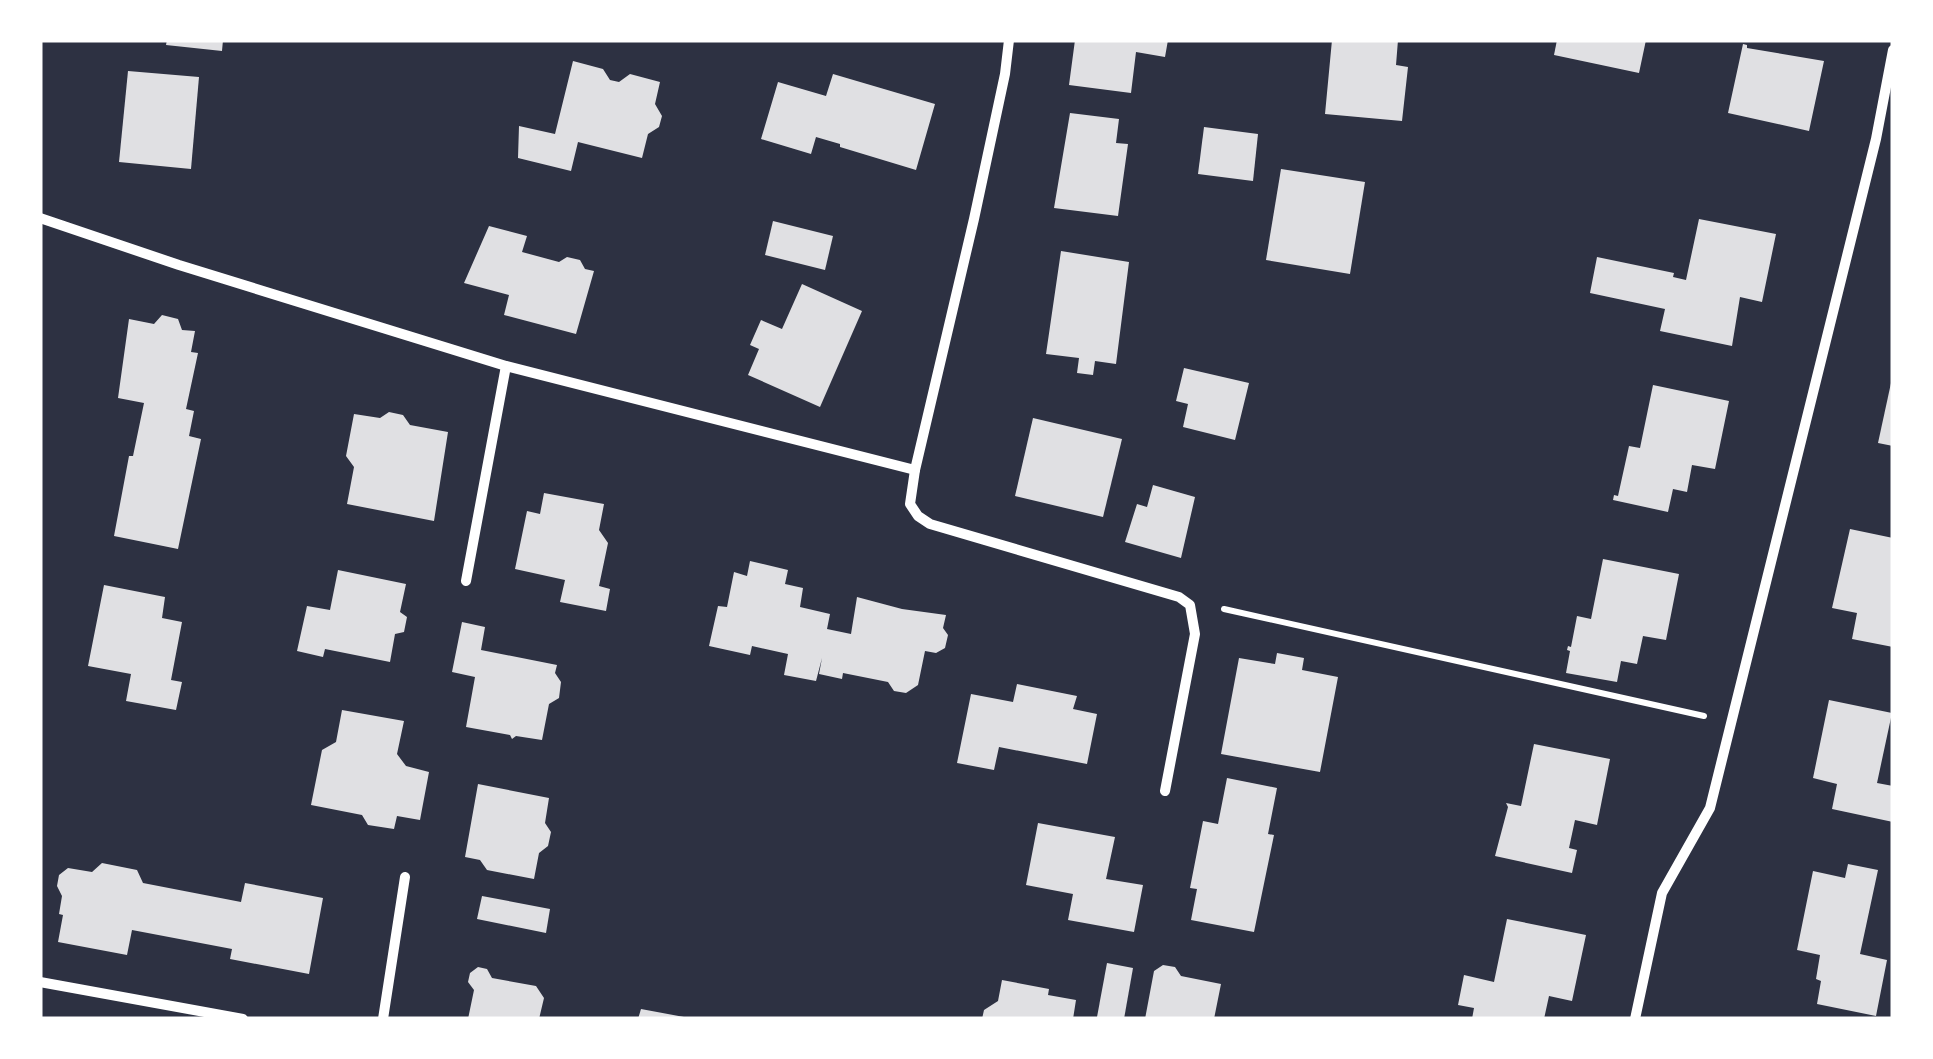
<svg xmlns="http://www.w3.org/2000/svg" width="1933" height="1059" font-family="Inter,sans-serif">
  <style>
    .building { fill: #e0e0e3 }
    .lines { fill: none; stroke-linecap: round; stroke-linejoin: round }
    .path { stroke: #fff; stroke-width: 6 }
    .minor { stroke: #fff; stroke-width: 10 }
  </style>
  <rect width="100%" height="100%" fill="#2d3142"/>
  <!-- building -->
  <g class="building">
    <path d="M167,40H223L222,51L166,45Z"/>
    <path d="M1075,40H1168L1165,57L1136,52L1131,93L1069,85Z"/>
    <path d="M1332,40H1398L1396,65L1408,67L1402,121L1325,114Z"/>
    <path d="M1557,40H1646L1639,73L1554,55Z"/>
    <path d="M1743,44L1747,45V48L1824,61L1809,131L1728,113Z"/>
    <path d="M573,61L603,69L610,80L619,82L630,74L660,82L655,104L662,116L659,127L648,134L642,158L578,142L571,171L518,158L519,126L555,134Z"/>
    <path d="M128,71L199,77L191,169L119,162Z"/>
    <path d="M833,74L935,104L916,170L840,147V144L816,137L811,154L761,139L778,82L826,96Z"/>
    <path d="M1070,113L1119,119L1116,143L1128,144L1118,216L1054,208Z"/>
    <path d="M1204,127L1258,134L1253,181L1198,174Z"/>
    <path d="M1281,169L1365,182L1350,274L1266,260Z"/>
    <path d="M1699,219L1776,234L1762,302L1740,297L1732,346L1660,331L1665,309L1590,293L1597,257L1674,273L1673,277L1686,280Z"/>
    <path d="M773,221L833,236L825,270L765,255Z"/>
    <path d="M489,226L527,236L522,252L559,262L567,257L580,260L585,269L594,271L576,334L504,315L509,295L464,283Z"/>
    <path d="M1061,251L1129,262L1116,364L1095,361L1093,375L1077,373L1079,358L1046,354Z"/>
    <path d="M802,284L862,311L820,407L748,375L759,349L750,345L761,320L782,329Z"/>
    <path d="M162,315L178,319L182,330L195,331L191,352L198,353L186,409L194,411L189,436L201,439L178,549L114,536L129,456H133L144,403L118,398L129,319L154,324Z"/>
    <path d="M1184,368L1249,383L1235,440L1183,427L1188,404L1176,401Z"/>
    <path d="M1891,383H1893V446L1878,443Z"/>
    <path d="M1653,385L1729,401L1715,469L1692,465L1687,492L1673,489L1668,512L1613,500L1614,495L1618,496L1629,446L1640,448Z"/>
    <path d="M389,412L403,415L410,425L448,432L434,521L347,504L354,467L346,456L354,414L380,418Z"/>
    <path d="M1033,418L1122,439L1103,517L1015,496Z"/>
    <path d="M1153,485L1195,497L1181,558L1125,542L1137,504L1147,507Z"/>
    <path d="M544,493L604,504L599,530L608,543L599,586L610,589L606,611L560,602L565,580L515,569L527,511L540,514Z"/>
    <path d="M1850,529L1893,538V647L1852,639L1857,613L1832,608Z"/>
    <path d="M1603,559L1679,574L1666,640L1643,636L1637,664L1621,661L1617,682L1566,673L1570,651L1567,650L1568,646L1571,647L1577,616L1591,619Z"/>
    <path d="M750,561L788,570L785,584L803,588L800,607L830,614L827,629L851,634L857,597L902,609L946,615L943,628L948,635L945,648L936,653L925,651L918,685L906,693L894,691L888,682L843,673L842,679L819,674L822,658L816,681L784,675L788,654L752,646L750,655L709,646L718,606L727,607L734,572L747,576Z"/>
    <path d="M338,570L406,584L400,612L407,617L404,632L395,634L390,662L325,649L323,657L297,651L307,606L330,610Z"/>
    <path d="M104,585L165,597L162,618L182,622L171,680L182,682L176,710L126,701L131,674L88,666Z"/>
    <path d="M462,622L485,627L481,650L557,665L555,673L561,682L559,698L549,704L542,740L516,736L512,739L510,735L466,727L475,677L452,672Z"/>
    <path d="M1277,653L1304,658L1302,670L1338,677L1320,772L1221,754L1239,658L1275,664Z"/>
    <path d="M1017,684L1077,696L1073,709L1097,714L1087,764L999,747L994,770L957,763L971,694L1013,702Z"/>
    <path d="M1829,700L1892,713L1877,783L1893,786V822L1832,809L1837,784L1813,778Z"/>
    <path d="M342,710L404,721L397,754L406,766L429,772L420,820L397,816L394,829L368,825L362,815L311,805L322,750L336,742Z"/>
    <path d="M1534,744L1610,759L1597,825L1575,820L1569,848L1577,850L1572,873L1495,856L1508,807L1506,803L1521,806Z"/>
    <path d="M1227,778L1277,788L1268,834L1274,835L1254,932L1191,920L1197,889L1190,888L1203,821L1218,824Z"/>
    <path d="M478,784L549,798L545,823L551,832L548,846L539,853L534,879L487,870L480,860L465,857Z"/>
    <path d="M1038,823L1115,837L1106,879L1143,885L1134,932L1068,920L1073,894L1026,885Z"/>
    <path d="M102,863L137,870L143,883L241,902L245,883L323,898L309,974L230,959L232,949L132,930L127,955L58,942L63,915L59,914L62,896L57,886L59,875L68,868L92,872Z"/>
    <path d="M1848,864L1878,870L1860,954L1887,960L1876,1016L1817,1004L1821,981L1816,979L1820,955L1797,950L1813,871L1845,878Z"/>
    <path d="M482,896L550,909L546,933L477,919Z"/>
    <path d="M1507,919L1586,935L1572,1001L1549,996L1544,1019H1472L1474,1008L1458,1005L1464,975L1494,982Z"/>
    <path d="M1107,963L1133,968L1124,1019L1097,1017Z"/>
    <path d="M1163,965L1175,967L1181,976L1221,984L1214,1019H1145L1154,971Z"/>
    <path d="M478,967L487,969L492,978L536,986L544,998L539,1019H468L474,990L468,982L470,973Z"/>
    <path d="M1002,980L1049,989L1048,995L1076,1000L1073,1019H982L984,1010L998,1001Z"/>
    <path d="M641,1009L684,1017V1019H638Z"/>
  </g>
  <g class="lines">
    <!-- path -->
    <path class="path" d="M1224,609L1704,716"/>
    <!-- minor -->
    <g class="minor">
      <path d="M40,218L179,265L506,366L915,470L974,219L1005,74L1009,40"/>
      <path d="M915,470L910,504L918,516L930,524L1179,597L1190,605L1195,634L1165,791"/>
      <path d="M466,581L506,366"/>
      <path d="M40,982L243,1019"/>
      <path d="M383,1019L405,877"/>
      <path d="M1635,1019L1662,893L1710,808L1876,139L1893,50"/>
    </g>
  </g>
  <!-- border -->
  <rect width="1933" height="1059" fill="none" stroke="#ffffff" stroke-width="85"/>
</svg>
